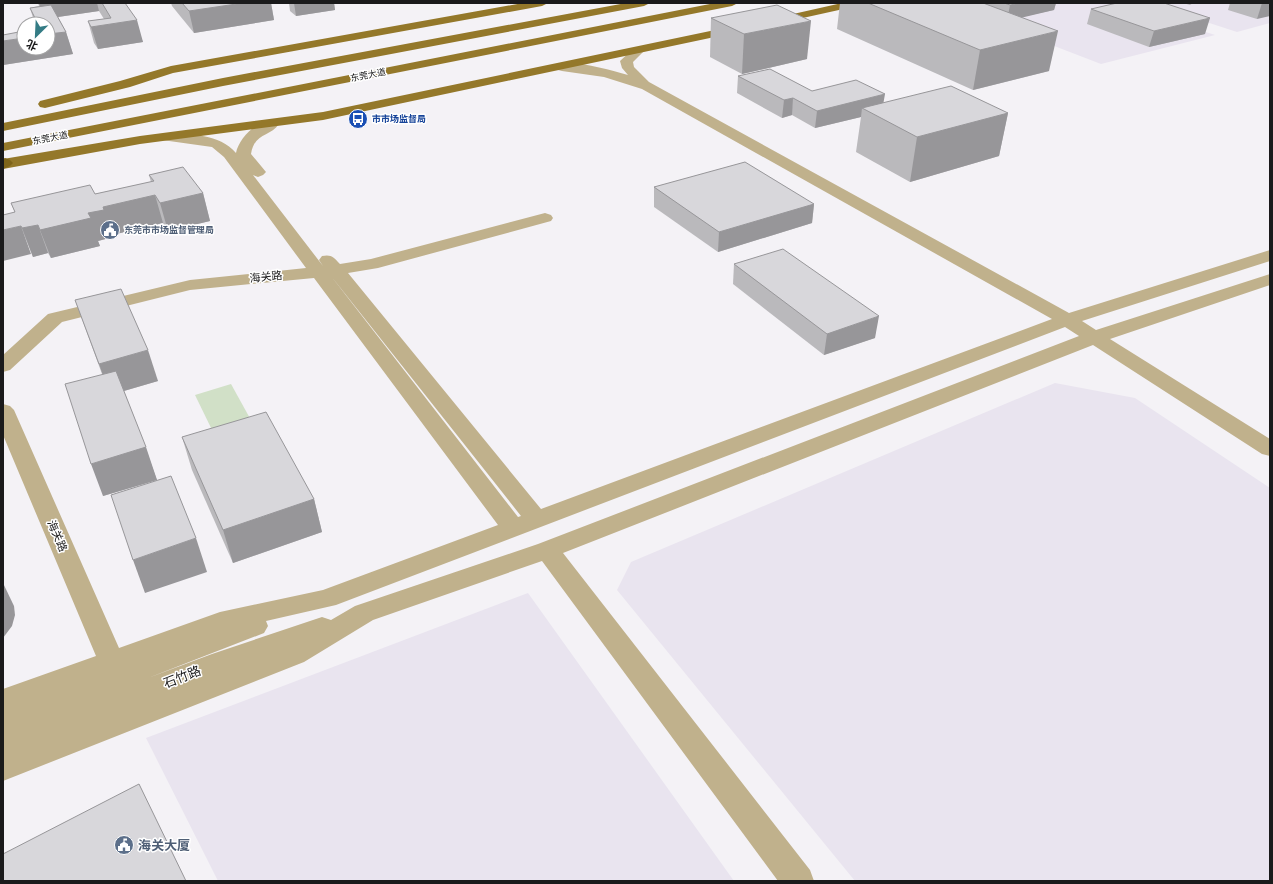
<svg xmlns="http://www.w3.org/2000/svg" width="1273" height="884" font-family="'Work Sans','Noto Sans SC',sans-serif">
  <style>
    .built { fill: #e9e4ef }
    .green { fill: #d1e0c7 }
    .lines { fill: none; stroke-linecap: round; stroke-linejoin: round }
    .minor { fill: #c0b18c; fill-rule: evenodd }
    .major { fill: #94782a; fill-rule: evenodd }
    .highway { fill: #7e641a; fill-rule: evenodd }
    .wall { fill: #bab9bc }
    .shaded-wall { fill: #979699 }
    .building { fill: #d8d7db; stroke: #979699 }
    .labels { text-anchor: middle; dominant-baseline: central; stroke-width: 3; stroke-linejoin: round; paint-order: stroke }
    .far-street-label { font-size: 9px; fill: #1a1a1b; stroke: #fff }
    .far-transit-label { font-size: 9px; font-weight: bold; fill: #164399; stroke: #fff; text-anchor: start }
    .far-service-label { font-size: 9px; font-weight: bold; fill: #4e5e75; stroke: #fff; text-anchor: start }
    .street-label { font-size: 11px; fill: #1a1a1b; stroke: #fff }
    .near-street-label { font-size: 13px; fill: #1a1a1b; stroke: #fff }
    .near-service-label { font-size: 13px; font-weight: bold; fill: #4e5e75; stroke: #fff; text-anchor: start }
  </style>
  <rect width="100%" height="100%" fill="#f4f2f6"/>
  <!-- built -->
  <g class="built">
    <path d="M943,3H1117L1215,35L1101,64Z"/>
    <path d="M1148,3H1270V23L1237,32Z"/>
    <path d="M1055,383L1135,398L1270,488V881H855L617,590L631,562Z"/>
    <path d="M528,593L734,881H218L146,738Z"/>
  </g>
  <!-- green -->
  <path class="green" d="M231,384L252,422L214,434L195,395Z"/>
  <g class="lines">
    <!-- minor -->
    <path class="minor" d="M638,47L642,48L644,51L633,62L634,67L649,82L1069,313L1270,250V261L1082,321L1096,330L1270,274V285L1110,339L1270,439V456L1262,454L1093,345L563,553L810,870L814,881H778L542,561L373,620L304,662L3,781V689L96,656L3,435V404L10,406L14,410L119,648L220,612L323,590L498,525L314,278L190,290L62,322L10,370L3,372V355L48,314L190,280L306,268L224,157L212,147L162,140L160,137L162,134L167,133C191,135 219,133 236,153C239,137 260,117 277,121L279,124C270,137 254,133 251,154L266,172L263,175L258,177L253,175L323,266L319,260L322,256C331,254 334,257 340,264L371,259L545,213L551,215L553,218L551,221L378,268L348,273L541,509L1052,319L642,89L604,77L562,71L558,70L556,67L558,64C577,60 609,70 628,75L622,68L620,61L634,48ZM331,276L521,516L518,517ZM1065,327L1079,336L538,544L355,606L331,620L322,617L313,620L212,654L148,678L264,633L268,626L266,621L336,605Z"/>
    <!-- major -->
    <g class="major">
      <path d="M523,3H548L542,6L173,73L130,87L45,108L40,107L38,104L40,101L120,81L171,66Z"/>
      <path d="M626,3H650L644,6L223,86L3,131V123L223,78Z"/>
      <path d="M715,3H738L732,6L3,151V143Z"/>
      <path d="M842,3H863L857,6L771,25L767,24L765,22L767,20L771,19Z"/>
      <path d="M739,25L743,27L745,29L743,31L323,120L140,144L3,169V159L140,136L323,112Z"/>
    </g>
    <!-- highway -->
    <path class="highway" d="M5,158L10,160L13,163L10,166L3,169V159Z"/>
  </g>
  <!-- wall -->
  <g class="wall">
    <path d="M38,3H125L143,42L98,49L94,43L88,21L104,19L99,11L58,17L66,32L73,54L3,65V35L24,48L48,24H35L30,8L39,6Z"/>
    <path d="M171,3H271L274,20L194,33L172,6Z"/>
    <path d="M289,3H334L335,10L296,16L290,11Z"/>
    <path d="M840,3H1056L1054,10L1021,17L1049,71L973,90L837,29Z"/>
    <path d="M1183,3H1193L1190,5Z"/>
    <path d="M1230,3H1270L1257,19L1228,10Z"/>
    <path d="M1091,9L1205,34L1149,47L1087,24Z"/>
    <path d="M711,18L807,59L742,74L710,57Z"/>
    <path d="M738,76L812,91L884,103L1008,113L999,156L910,182L856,152L861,117L815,128L792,115L782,118L737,93Z"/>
    <path d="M149,175L203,193L210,221L168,231L163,223L112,235L113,237L98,241L100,246L51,258L48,253L33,257L11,203L95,194L151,182Z"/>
    <path d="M654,187L814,204L812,223L718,252L654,207Z"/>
    <path d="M734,264L875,338L824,355L733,284Z"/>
    <path d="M75,300L158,381L124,391L157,480L103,496L102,374Z"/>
    <path d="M182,437L314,499L322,532L233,563L192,470Z"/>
  </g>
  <!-- shaded-wall -->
  <g class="shaded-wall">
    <path d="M39,3H97L99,11L44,19Z"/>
    <path d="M243,3H271L274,20L194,33L189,11Z"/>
    <path d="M294,3H334L335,10L296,16Z"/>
    <path d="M1021,3H1056L1054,10L1007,21L1010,5Z"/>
    <path d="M1262,3H1270V16L1257,19Z"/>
    <path d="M1210,18L1205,34L1149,47L1154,31Z"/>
    <path d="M137,20L143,42L98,49L91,27Z"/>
    <path d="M811,21L807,59L742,74L744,34Z"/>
    <path d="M1058,31L1049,71L973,90L980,50Z"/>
    <path d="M66,32L73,54L3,65V41L24,38V48H48V34Z"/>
    <path d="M885,94L882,111L862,108L861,117L815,128L817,111Z"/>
    <path d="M793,98L792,115L782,118L784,100Z"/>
    <path d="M1008,113L999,156L910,182L917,137Z"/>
    <path d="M203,193L210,221L168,231L160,203Z"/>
    <path d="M155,195L163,223L112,235L113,237L98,241L100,246L51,258L40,230L88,213L103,207Z"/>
    <path d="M814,204L812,223L718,252L719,232Z"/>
    <path d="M38,225L48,253L33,257L22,228Z"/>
    <path d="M21,226L31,254L3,261V230Z"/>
    <path d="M879,316L875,338L824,355L827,334Z"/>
    <path d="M148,350L158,381L110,395L99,364Z"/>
    <path d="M146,447L157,480L103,496L91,464Z"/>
    <path d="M314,499L322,532L233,563L223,530Z"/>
    <path d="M196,538L207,572L145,593L133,560Z"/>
    <path d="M3,583L14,606L15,615L12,626L3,638Z"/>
  </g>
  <!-- building -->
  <g class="building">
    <path d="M102,3H125L137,20L91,27L88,21L111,18Z"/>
    <path d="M182,3H243L189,11Z"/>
    <path d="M868,3H983L1058,31L980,50Z"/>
    <path d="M1004,3H1021L1010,5Z"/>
    <path d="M1117,3H1164L1210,18L1154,31L1091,9Z"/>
    <path d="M51,5L66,32L48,34V24H38L30,8Z"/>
    <path d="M777,5L811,21L744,34L711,18Z"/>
    <path d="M24,31V38L3,41V35Z"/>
    <path d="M770,69L812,91L856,80L885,94L817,111L793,98L784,100L738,76Z"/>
    <path d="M951,86L1008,113L917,137L862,108Z"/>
    <path d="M745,162L814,204L719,232L654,187Z"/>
    <path d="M183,167L203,193L160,203L155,195L103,207L104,210L88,213L91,218L40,230L38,225L22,228L21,226L3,230V215L15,212L11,203L90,185L95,194L154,181L149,175Z"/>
    <path d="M783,249L879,316L827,334L734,264Z"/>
    <path d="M121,289L148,350L99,364L75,300Z"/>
    <path d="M116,371L146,447L91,464L65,384Z"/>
    <path d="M266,412L314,499L223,530L182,437Z"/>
    <path d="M171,476L196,538L133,560L111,495Z"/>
    <path d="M139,784L186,881H3V854Z"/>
  </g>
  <!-- icons -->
  <defs>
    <g id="bus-disc" transform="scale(1)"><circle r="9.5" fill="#1a4fb4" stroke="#fff"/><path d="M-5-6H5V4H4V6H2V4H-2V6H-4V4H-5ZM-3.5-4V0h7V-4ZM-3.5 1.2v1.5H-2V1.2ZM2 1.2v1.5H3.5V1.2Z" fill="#fff"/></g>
    <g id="civic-disc" transform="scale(1)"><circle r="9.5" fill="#5c6f8a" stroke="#fff"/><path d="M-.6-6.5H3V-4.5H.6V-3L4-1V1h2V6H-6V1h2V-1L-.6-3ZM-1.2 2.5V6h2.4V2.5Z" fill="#fff"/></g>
  </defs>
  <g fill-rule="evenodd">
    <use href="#bus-disc" x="358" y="119"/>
    <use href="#civic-disc" x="110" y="230"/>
    <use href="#civic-disc" x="124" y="845"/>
  </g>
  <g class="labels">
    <!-- far-street labels -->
    <g class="far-street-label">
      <text transform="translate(368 75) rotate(-11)">东莞大道</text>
      <text transform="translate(50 138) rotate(-11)">东莞大道</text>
    </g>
    <!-- far-transit labels -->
    <g class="far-transit-label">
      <text x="372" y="119">市市场监督局</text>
    </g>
    <!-- far-service labels -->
    <g class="far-service-label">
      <text x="124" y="230">东莞市市场监督管理局</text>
    </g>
    <!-- street labels -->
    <g class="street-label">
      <text transform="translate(266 277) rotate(-6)">海关路</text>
      <text transform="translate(57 536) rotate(67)">海关路</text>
    </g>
    <!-- near-street labels -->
    <g class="near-street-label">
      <text transform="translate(182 677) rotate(-21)">石竹路</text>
    </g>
    <!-- near-service labels -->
    <g class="near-service-label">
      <text x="138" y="845">海关大厦</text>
    </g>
  </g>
  <!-- border -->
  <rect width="1273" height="884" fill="none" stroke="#1a1a1b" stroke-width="8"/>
  <!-- north arrow -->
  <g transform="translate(36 36) rotate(204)"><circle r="19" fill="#ffffff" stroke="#a3a3a4"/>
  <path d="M0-3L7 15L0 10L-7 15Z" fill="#347c85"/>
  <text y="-6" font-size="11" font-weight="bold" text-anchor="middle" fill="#1a1a1b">北</text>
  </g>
</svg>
